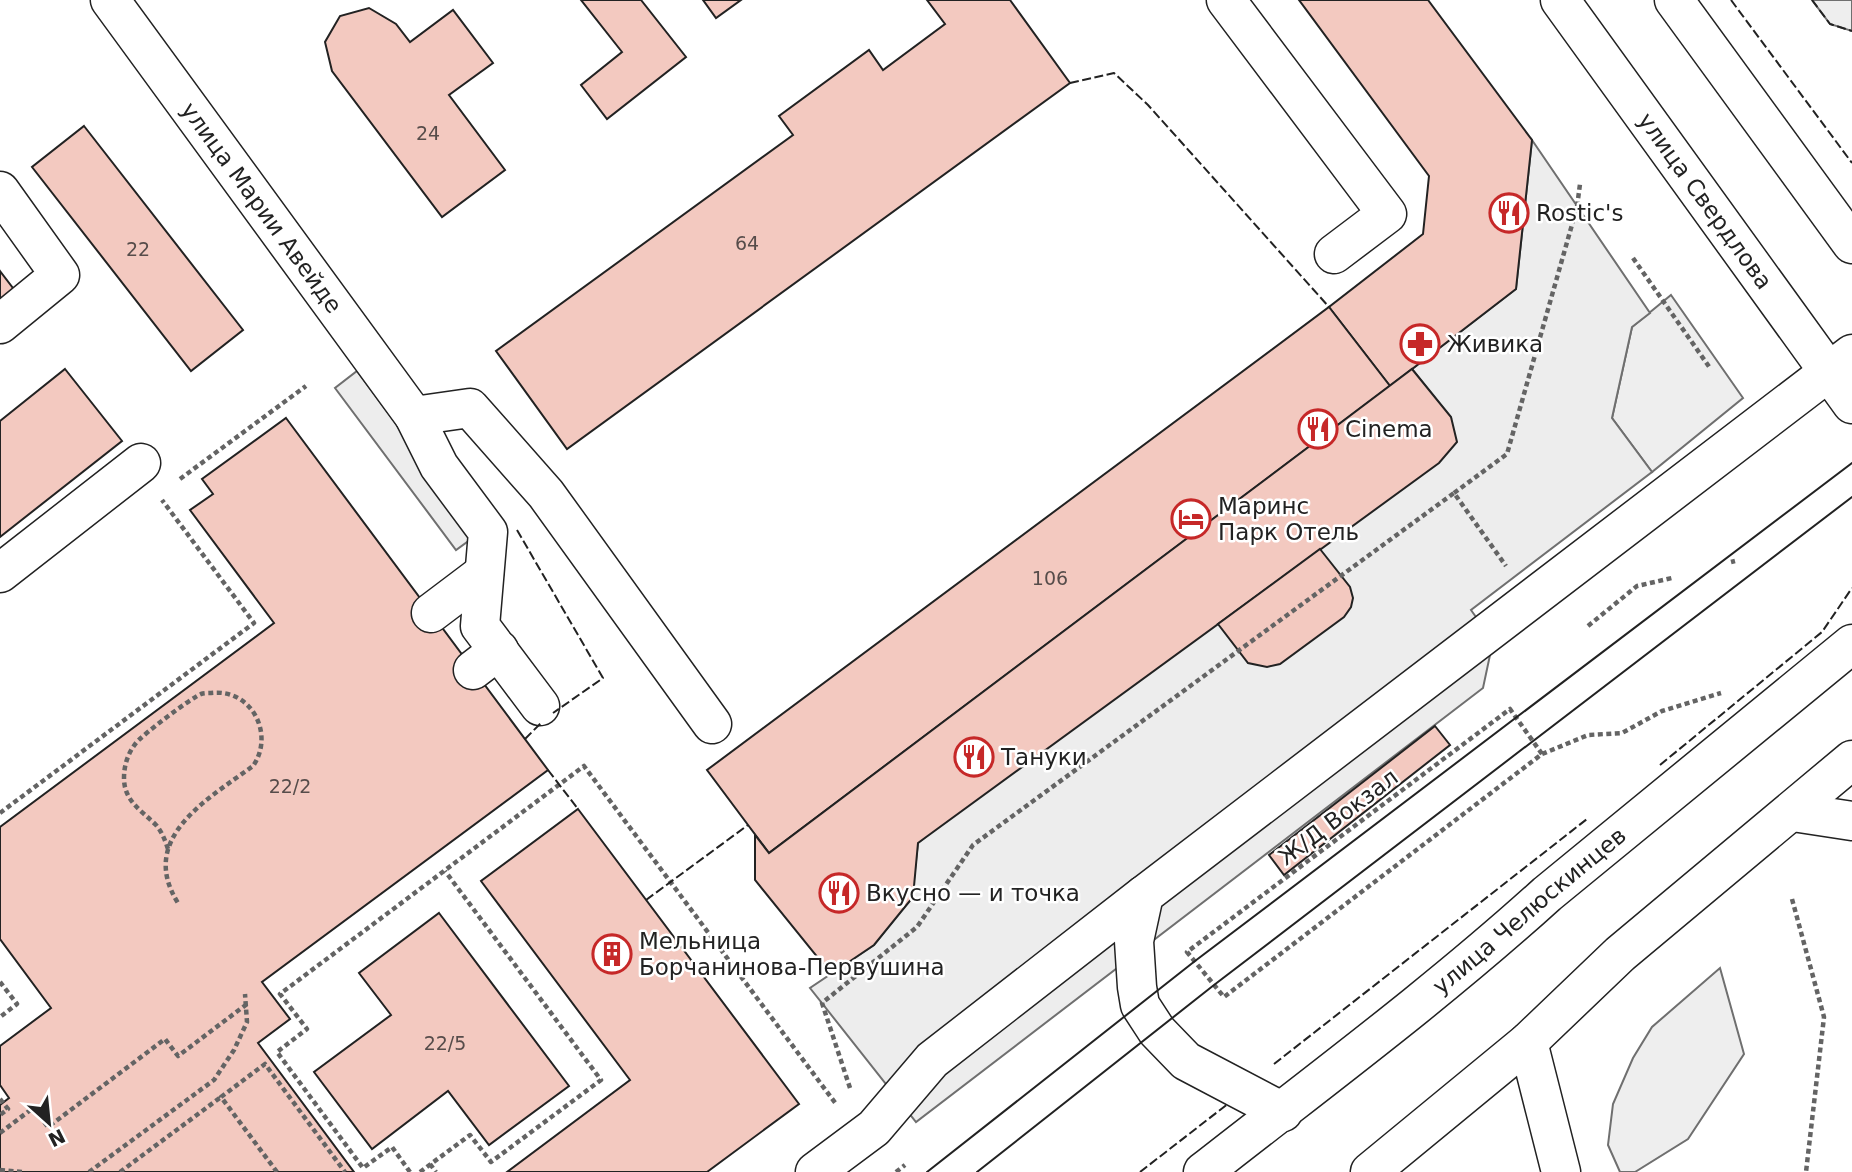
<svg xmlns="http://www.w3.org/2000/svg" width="1852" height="1172" font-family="'DejaVu Sans',sans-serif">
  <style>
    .green { fill: #eee; stroke: #6f6f6f; stroke-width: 2 }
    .parking { fill: #ededed; stroke: #6f6f6f; stroke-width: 2 }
    .building { fill: #f3c9c0; stroke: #222; stroke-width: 2 }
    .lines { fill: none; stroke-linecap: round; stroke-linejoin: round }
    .minor-casing { stroke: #222; stroke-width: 41 }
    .major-casing { stroke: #222; stroke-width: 41 }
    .path { stroke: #646464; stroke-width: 4.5; stroke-dasharray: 5 3.5; stroke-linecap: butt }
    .minor { stroke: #fff; stroke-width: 38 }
    .major { stroke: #fff; stroke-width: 38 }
    .tram { stroke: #222; stroke-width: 2 }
    .fence { stroke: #222; stroke-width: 2; stroke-dasharray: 9 3.5; stroke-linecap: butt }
    .labels { text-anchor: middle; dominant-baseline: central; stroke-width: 5; stroke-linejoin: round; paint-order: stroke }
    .number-label { font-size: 19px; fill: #564c4a }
    .street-label { font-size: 23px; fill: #222; stroke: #fff }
    .poi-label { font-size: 23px; fill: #222; stroke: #fff; text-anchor: start }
  </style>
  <rect width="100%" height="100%" fill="#fff"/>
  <!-- green -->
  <g class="green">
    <path d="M1812,0H1852V31L1830,24Z"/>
    <path d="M1671,295L1743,398L1652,472L1612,418L1632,327Z"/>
    <path d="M1720,968L1744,1054L1688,1139L1635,1172H1620L1608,1145L1613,1104L1633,1058L1652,1027Z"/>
  </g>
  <!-- parking -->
  <g class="parking">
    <path d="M1532,140L1650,313L1632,327L1612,418L1652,472L1471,610L1493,641L1483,688L916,1122L810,988L874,945L912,897L918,843L1451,418L1412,369L1516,289Z"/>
    <path d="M357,371L478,534L456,550L335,388Z"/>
  </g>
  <!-- building -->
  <g class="building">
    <path d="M581,0H641L686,57L607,119L581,85L622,52Z"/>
    <path d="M703,0H741L716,18Z"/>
    <path d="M927,0H1010L1070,83L567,449L496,351L793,135L779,116L869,50L883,70L945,24Z"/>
    <path d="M1299,0H1428L1532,140L1516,289L1390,386L1329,307L1423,234L1429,176Z"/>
    <path d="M369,8L396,24L410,42L453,10L493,63L449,95L505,170L442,217L332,71L325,42L340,16Z"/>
    <path d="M84,126L243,330L191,371L32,167Z"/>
    <path d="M0,271L16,292L0,304Z"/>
    <path d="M1329,307L1390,386L769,853L707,770Z"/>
    <path d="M65,369L122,441L0,537V421Z"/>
    <path d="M1412,369L1451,417L1457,442L1439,463L918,843L913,897L874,945L831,974L755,880V835L769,853Z"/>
    <path d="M286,418L548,770L262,982L290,1019L258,1043L354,1172H0V1105L9,1098L0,1085V1046L51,1008L0,939V827L274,623L190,510L213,494L202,479Z"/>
    <path d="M1320,549L1350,587L1353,598L1351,607L1344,617L1280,664L1267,667L1248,663L1218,624Z"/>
    <path d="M1435,726L1450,745L1284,875L1269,855Z"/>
    <path d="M578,809L799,1104L707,1172H507L630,1080L481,881Z"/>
    <path d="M439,913L569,1086L489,1145L448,1091L372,1149L314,1072L391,1015L359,973Z"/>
  </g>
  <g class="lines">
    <!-- minor casing -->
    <g class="minor-casing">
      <g id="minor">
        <path id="s1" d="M110,0L414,416L439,466L488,532L480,626L540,706"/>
        <path d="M1226,0L1387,214L1334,254"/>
        <path d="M0,191L60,275L0,324"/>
        <path d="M414,416L470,408L546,494L712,724"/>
        <path d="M0,573L141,463"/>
        <path d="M431,613L484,573"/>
        <path d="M473,670L499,650"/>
        <path d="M1793,812L1852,821"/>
        <path d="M1528,1042L1561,1172"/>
        <path d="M1283,1112L1186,1061L1157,1031L1140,1005L1137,987L1134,941L1144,895L1852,354"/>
        <path d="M815,1172L874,1128L932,1060L1144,895"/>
      </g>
    </g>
    <!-- major casing -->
    <g class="major-casing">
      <g id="major">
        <path id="s2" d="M1560,0L1852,404"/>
        <path d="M1674,0L1852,244"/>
        <path id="s3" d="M1203,1172C1319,1081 1438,993 1547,894L1852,644"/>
        <path d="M1370,1172L1528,1042L1620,954L1852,760"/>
      </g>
    </g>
    <!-- path -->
    <g class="path">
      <path d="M1633,258L1710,368"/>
      <path d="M180,479L306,386"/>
      <path d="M1454,493L1507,454L1577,207L1580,184"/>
      <path d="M1731,562L1735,561"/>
      <path d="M1588,626L1637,586L1672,578"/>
      <path d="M1542,754L1510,709L1187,952L1224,997L1542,754L1588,735L1622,733L1662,711L1721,693"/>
      <path d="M0,813L254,623L162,500"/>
      <path d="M168,849C165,840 162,832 156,825C141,810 124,801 124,778C124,765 128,753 136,743C142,735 191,698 201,694C204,693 208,693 211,693C252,688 275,735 253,766C208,799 137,838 178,903"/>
      <path d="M1792,899L1824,1017L1806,1172"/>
      <path d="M0,982L17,1004L0,1017"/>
      <path d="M850,1088L822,1003L917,927L973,845L1454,493L1506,566"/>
      <path d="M0,1099L8,1109L0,1115"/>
      <path d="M0,1133L33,1108L48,1127L165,1039L178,1056L247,1004"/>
      <path d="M430,1164L436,1172"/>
      <path d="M0,1170L23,1172"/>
      <path d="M89,1172L214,1080L234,1050L247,1022L245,994"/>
      <path d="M120,1172L221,1097"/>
      <path d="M277,1172L221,1097L265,1064L345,1172"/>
      <path d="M410,1172L392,1147L363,1168L277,1052L307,1029L280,994L584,766L836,1104"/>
      <path d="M420,1172L470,1135L491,1162L601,1080L445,871"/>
      <path d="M896,1172L905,1165"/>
    </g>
    <!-- minor -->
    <use href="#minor" class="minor"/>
    <!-- major -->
    <use href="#major" class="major"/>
    <!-- tram -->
    <g class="tram">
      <path d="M927,1172L1195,961L1852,463"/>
      <path d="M977,1172L1214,985L1852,497"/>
    </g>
    <!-- fence -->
    <g class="fence">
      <path d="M1731,0L1852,163"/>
      <path d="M1812,0L1830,24L1852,31"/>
      <path d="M1070,83L1114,73L1148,105L1329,307"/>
      <path d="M517,530L603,678L553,713"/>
      <path d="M525,739L542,722"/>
      <path d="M1660,765L1822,632L1852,588"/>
      <path d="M548,770L578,809"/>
      <path d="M646,900L748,825"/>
      <path d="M1274,1064L1587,819"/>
      <path d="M1140,1172L1229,1103"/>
    </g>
  </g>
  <!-- icons -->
  <defs>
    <g id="restaurant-ring" transform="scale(2.0125)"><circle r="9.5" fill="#fff" stroke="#c62828" stroke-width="1.5"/><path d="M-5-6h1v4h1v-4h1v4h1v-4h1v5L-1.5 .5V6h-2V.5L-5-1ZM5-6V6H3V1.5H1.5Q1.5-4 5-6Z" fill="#c62828"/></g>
    <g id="pharmacy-ring" transform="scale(2.0125)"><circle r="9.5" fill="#fff" stroke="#c62828" stroke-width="1.5"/><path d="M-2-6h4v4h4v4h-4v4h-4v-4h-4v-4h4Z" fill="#c62828"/></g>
    <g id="hotel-ring" transform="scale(2.0125)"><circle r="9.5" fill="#fff" stroke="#c62828" stroke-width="1.5"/><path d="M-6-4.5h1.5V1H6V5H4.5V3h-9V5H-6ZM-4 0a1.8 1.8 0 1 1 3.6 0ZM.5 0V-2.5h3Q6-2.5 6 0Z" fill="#c62828"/></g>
    <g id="building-ring" transform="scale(2.0125)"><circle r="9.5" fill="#fff" stroke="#c62828" stroke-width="1.5"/><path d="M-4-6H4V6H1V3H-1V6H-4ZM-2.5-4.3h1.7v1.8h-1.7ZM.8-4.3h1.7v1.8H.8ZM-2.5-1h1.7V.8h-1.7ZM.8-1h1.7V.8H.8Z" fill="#c62828"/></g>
  </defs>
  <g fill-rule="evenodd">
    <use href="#restaurant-ring" x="1509" y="213"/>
    <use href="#pharmacy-ring" x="1420" y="344"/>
    <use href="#restaurant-ring" x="1318" y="429"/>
    <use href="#hotel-ring" x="1191" y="519"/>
    <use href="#restaurant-ring" x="974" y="757"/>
    <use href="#restaurant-ring" x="839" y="893"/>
    <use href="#building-ring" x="612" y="954"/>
  </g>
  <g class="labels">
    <!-- number labels -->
    <g class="number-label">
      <text x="428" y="133">24</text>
      <text x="747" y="243">64</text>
      <text x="138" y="249">22</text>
      <text x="1050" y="578">106</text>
      <text x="290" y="786">22/2</text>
      <text x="445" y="1043">22/5</text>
    </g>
    <!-- street labels -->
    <g class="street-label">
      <text stroke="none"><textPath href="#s2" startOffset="248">улица Свердлова</textPath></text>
      <text stroke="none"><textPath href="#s1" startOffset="257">улица Марии Авейде</textPath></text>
      <text transform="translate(1338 817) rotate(-37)">Ж/Д Вокзал</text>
      <text stroke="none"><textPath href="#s3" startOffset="418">улица Челюскинцев</textPath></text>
    </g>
    <!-- poi labels -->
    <g class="poi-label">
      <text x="1536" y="213">Rostic's</text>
      <text x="1447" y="344">Живика</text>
      <text x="1345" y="429">Cinema</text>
      <text x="1218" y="506">Маринс<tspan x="1218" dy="26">Парк Отель</tspan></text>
      <text x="1001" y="757">Тануки</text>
      <text x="866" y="893">Вкусно — и точка</text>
      <text x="639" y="941">Мельница<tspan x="639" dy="26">Борчанинова-Первушина</tspan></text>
    </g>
  </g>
  <!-- north arrow -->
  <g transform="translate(49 1123) rotate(153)" stroke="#ffffff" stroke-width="5" paint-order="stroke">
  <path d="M0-5L12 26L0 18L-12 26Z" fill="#222222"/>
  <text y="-10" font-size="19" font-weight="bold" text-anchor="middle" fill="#222222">N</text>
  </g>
</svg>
